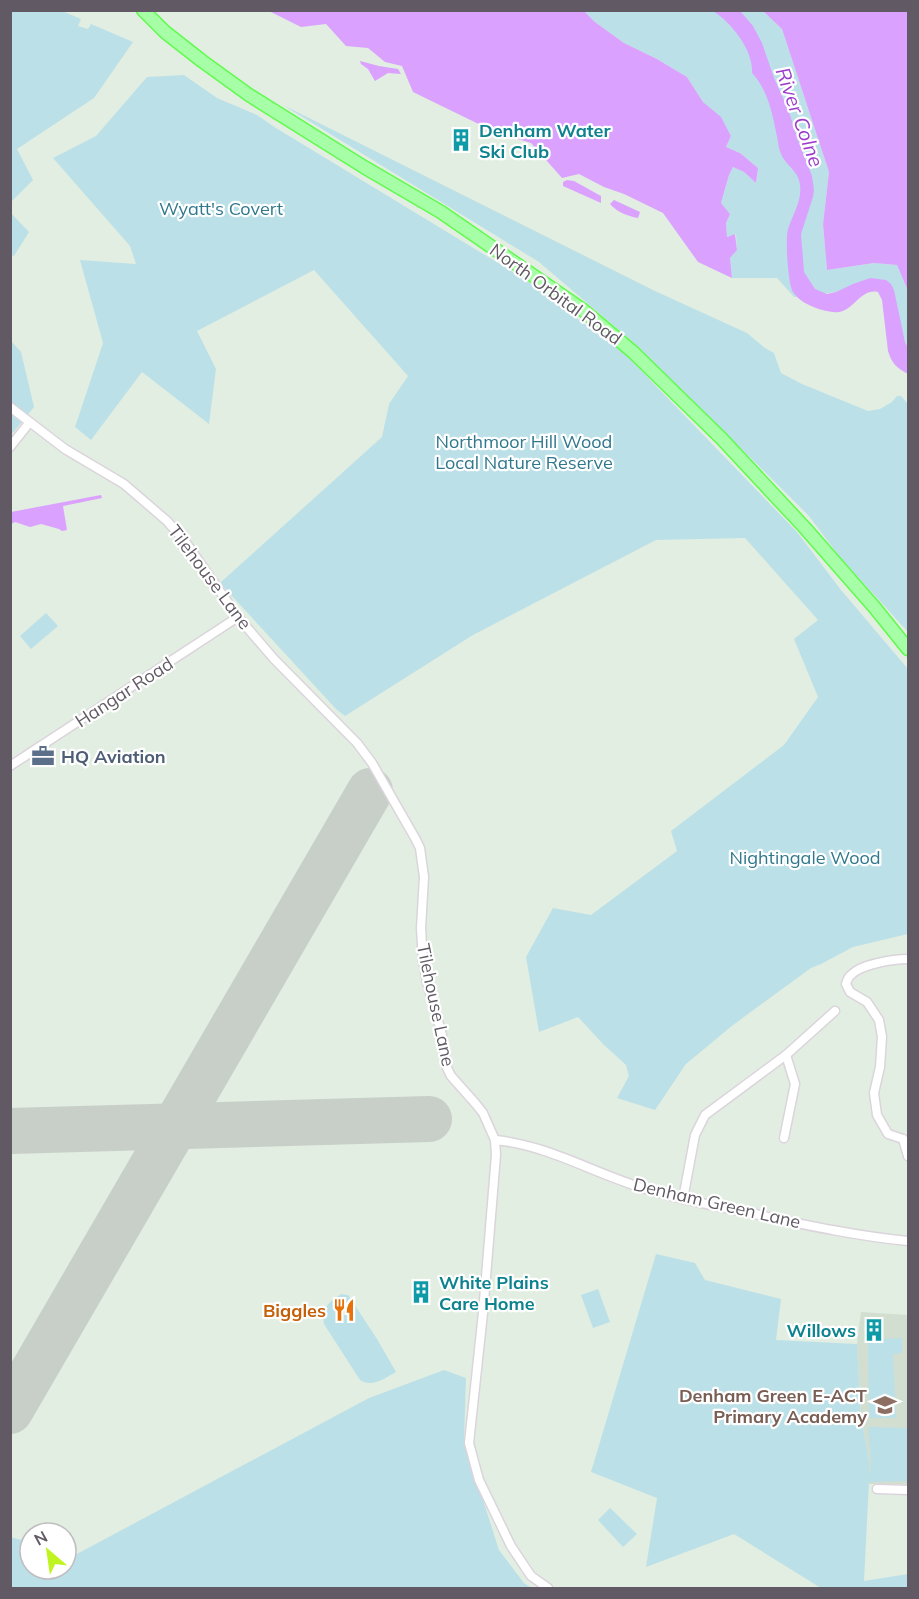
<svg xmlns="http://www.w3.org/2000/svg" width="919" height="1599" font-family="Mulish,sans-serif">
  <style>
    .education { fill: #d1ded0 }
    .green { fill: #bce0e8 }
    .water { fill: #daa1ff }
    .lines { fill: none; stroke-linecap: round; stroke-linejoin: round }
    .stream { stroke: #daa1ff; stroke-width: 2 }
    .runway { stroke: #c8cec8; stroke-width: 46 }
    .minor-casing { stroke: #dbd4dc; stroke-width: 11 }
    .primary-casing { stroke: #61fa4e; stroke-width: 15 }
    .minor { stroke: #fff; stroke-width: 8 }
    .primary { stroke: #a6ffa6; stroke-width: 12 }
    .labels { text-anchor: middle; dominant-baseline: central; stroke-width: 4.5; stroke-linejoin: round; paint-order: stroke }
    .culture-label { font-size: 18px; font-weight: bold; fill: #0d838f; stroke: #fff; text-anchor: start }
    .park-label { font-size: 18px; fill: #30788c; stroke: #fff }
    .street-label { font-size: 18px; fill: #615a64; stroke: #fff }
    .service-label { font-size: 18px; font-weight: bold; fill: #4e5e75; stroke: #fff; text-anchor: start }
    .food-label { font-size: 18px; font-weight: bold; fill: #c56008; stroke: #fff; text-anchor: end }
    .education-label { font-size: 18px; font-weight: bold; fill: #785e54; stroke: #fff; text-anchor: end }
    .water-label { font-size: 20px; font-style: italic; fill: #9d3bca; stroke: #fff }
  </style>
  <rect width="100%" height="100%" fill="#e2eee1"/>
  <!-- education -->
  <path class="education" d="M861,1312L908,1315V1484H869V1460L861,1416L857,1344Z"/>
  <!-- green -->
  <g class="green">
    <path d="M11,10L62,11L81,19L78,26L88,29L91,24L133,42L94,98L17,149L33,180L11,202Z"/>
    <path d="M584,11H763L782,29L829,172L823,224L827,270L874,263L897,265L908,291V348L905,342L891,284L870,278L836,292L797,297H794L777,278H732L730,258L737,250L736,234L727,237L726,223L730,214L721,203L729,175L733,167L744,172L756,183L758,168L740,153L726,147L731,136L721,118L703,102L687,77L657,59L624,43L595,22Z"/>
    <path d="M184,75L217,98L257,115L276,128L526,280L627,356L797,532L841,590L908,669V934L853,947L821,964L811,968L733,1025L686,1064L655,1110L617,1098L629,1076L626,1065L604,1045L578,1017L539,1032L526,957L553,908L591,915L677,851L671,831L784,745L818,697L794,639L818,620L745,538L656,540L473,635L345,716L336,709L220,583L382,437L389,404L408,376L314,270L197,331L216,369L209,424L142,372L91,440L75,427L103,343L80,260L136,264L130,246L53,158L96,136L147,77Z"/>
    <path d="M283,105L655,291L747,333L765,348L774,353L781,373L802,384L868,411L880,409L892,402L897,396H901L908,404V632L839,556L809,516L776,483L635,344L539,262Z"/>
    <path d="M11,213L29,232L14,256L11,255Z"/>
    <path d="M11,341L21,352L34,407L11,435Z"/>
    <path d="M46,613L58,626L31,649L20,636Z"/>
    <path d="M656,1254L695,1263L705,1280L781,1299L776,1340L857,1344L861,1416L869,1460V1480L871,1461L868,1427L908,1428V1481L869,1482L864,1581L908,1574V1588H821L734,1534L646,1567L657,1498L591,1472Z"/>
    <path d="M598,1289L610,1322L593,1328L581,1295Z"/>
    <path d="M341,1294L348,1295L377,1339L396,1372C385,1378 372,1388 360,1380L324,1324C322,1307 328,1303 341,1294Z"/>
    <path d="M902,1338V1353L893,1354L896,1418H869L868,1340Z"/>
    <path d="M444,1370L466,1378L464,1441L499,1550L524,1583L532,1588H11L10,1537L30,1542V1569H66V1552L75,1555L369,1398Z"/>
    <path d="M610,1508L637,1534L623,1547L598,1520Z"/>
  </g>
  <!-- water -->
  <g class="water">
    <path d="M269,11H584L595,22L624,43L657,59L687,77L703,102L721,117L731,136L726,147L740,153L758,168L756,183L744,172L733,167L729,175L721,203L730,214L726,223L727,237L735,234L737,250L730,258L732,278L698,262L663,213L624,194L604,187L579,174L562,178L531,143L495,132L413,92L402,66L385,62L368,48L346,46L326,24L301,27Z"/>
    <path d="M713,11H740L753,26L762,43L774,78L788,109L798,140L812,176L814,190L813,197L801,234L804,272L815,289L827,294L836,292L853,284L870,278L886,280L891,284L894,290L905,342L908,348V374C897,368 892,364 888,351L882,300L878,292C861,288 854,310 839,312C832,313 822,310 816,308C808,305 798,300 793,292C788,284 785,239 788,229C793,214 802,201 800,185C799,171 786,166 781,154C778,147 778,139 776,132C772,111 767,89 752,73C754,51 731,22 713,11Z"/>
    <path d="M763,11H908V291L897,265L874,263L827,270L823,224L829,172L782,29Z"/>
    <path d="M360,61L379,66L398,69L401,74L388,73L375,81L368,69L361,64Z"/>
    <path d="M567,180L574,181L601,196V203L563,186V182Z"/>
    <path d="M614,200L640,212L638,218C627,216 617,212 610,204Z"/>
    <path d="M101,495L102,498L63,506L67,530L62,531L59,529L41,524L30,527L15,522L11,524V512Z"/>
  </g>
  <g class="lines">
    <!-- stream -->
    <path class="stream" d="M104,10V11"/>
    <!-- runway -->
    <g class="runway">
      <path d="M10,1131L429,1119"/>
      <path d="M10,1411L370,791"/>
    </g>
    <!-- minor casing -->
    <g class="minor-casing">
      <g id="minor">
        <path d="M10,407L65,449L124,484L167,521L184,540L238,617L274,659L357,743L372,763L415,838L420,848L424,877L421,928L423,961L427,982L442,1035L447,1068L451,1076L475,1103L483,1113L495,1140L496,1155L483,1313L469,1443L479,1480L511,1546L531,1576L548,1588"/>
        <path d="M10,447L29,423"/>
        <path d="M10,766L238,617"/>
        <path d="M784,1138L795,1084L786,1055"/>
        <path d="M903,1139L888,1134L877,1115L874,1093L880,1067L882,1037L879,1020L867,1002L850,992L846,984C847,981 848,977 851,975C861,964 894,959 908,959"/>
        <path d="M903,1139L908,1156"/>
        <path d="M495,1140C548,1145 593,1173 643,1188C679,1200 717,1206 755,1214C806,1225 856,1236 908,1241"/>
        <path d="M683,1199L695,1135L705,1115L786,1055L835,1011"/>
        <path d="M877,1489L908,1490"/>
      </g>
    </g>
    <!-- primary casing -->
    <g class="primary-casing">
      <path id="primary" d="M143,10L165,32L202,61L249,95L364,167L441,212L583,310L633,352L722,439L805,528L875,608L908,649"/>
    </g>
    <!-- minor -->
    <use href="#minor" class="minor"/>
    <!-- primary -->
    <use href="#primary" class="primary"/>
  </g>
  <!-- icons -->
  <defs>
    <g id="building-bare" transform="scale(1.8)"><path d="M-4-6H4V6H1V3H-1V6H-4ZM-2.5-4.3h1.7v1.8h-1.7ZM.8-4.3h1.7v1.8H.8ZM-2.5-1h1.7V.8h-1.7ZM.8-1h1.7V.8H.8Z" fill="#0f9aa8" stroke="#fff" stroke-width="2.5" paint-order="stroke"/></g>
    <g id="office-bare" transform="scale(1.8)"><path d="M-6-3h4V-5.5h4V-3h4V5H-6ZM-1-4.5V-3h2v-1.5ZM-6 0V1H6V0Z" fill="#5c6f8a" stroke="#fff" stroke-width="2.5" paint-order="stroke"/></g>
    <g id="restaurant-bare" transform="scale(1.8)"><path d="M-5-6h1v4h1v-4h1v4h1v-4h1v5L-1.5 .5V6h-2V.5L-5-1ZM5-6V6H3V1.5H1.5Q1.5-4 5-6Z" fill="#e8710a" stroke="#fff" stroke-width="2.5" paint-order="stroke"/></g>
    <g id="school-bare" transform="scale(1.8)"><path d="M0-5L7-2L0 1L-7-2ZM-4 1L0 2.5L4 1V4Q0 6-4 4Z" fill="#8d6e63" stroke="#fff" stroke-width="2.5" paint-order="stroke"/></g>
  </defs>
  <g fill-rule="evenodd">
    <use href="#building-bare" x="461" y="140"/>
    <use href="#office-bare" x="43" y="756"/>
    <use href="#building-bare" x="421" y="1292"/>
    <use href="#restaurant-bare" x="344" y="1310"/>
    <use href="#building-bare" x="874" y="1330"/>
    <use href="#school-bare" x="885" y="1405"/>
  </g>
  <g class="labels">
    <!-- culture labels -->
    <g class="culture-label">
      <text x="479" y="130">Denham Water<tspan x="479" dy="21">Ski Club</tspan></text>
      <text x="439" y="1282">White Plains<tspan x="439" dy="21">Care Home</tspan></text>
      <text x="856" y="1330" text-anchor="end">Willows</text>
    </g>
    <!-- park labels -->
    <g class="park-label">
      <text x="221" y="208">Wyatt's Covert</text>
      <text x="524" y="441">Northmoor Hill Wood<tspan x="524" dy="21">Local Nature Reserve</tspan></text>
      <text x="805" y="857">Nightingale Wood</text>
    </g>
    <!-- street labels -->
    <g class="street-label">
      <text transform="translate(556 294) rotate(36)">North Orbital Road</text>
      <text transform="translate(210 577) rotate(53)">Tilehouse Lane</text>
      <text transform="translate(124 692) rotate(-33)">Hangar Road</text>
      <text transform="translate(436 1005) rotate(78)">Tilehouse Lane</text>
      <text transform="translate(717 1203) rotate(13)">Denham Green Lane</text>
    </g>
    <!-- service labels -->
    <g class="service-label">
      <text x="61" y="756">HQ Aviation</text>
    </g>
    <!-- food labels -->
    <g class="food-label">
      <text x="326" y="1310">Biggles</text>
    </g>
    <!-- education labels -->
    <g class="education-label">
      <text x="867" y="1395">Denham Green E-ACT<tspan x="867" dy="21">Primary Academy</tspan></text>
    </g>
    <!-- water labels -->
    <g class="water-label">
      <text transform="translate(800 117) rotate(70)">River Colne</text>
    </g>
  </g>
  <!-- border -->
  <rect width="919" height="1599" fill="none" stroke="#615a64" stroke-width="24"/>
  <!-- north arrow -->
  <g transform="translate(48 1551) rotate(331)"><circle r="28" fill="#ffffff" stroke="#c0bdc1" stroke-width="1.5"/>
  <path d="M0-4.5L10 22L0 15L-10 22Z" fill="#c0f421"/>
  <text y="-9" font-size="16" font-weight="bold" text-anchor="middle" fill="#615a64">N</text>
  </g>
</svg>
